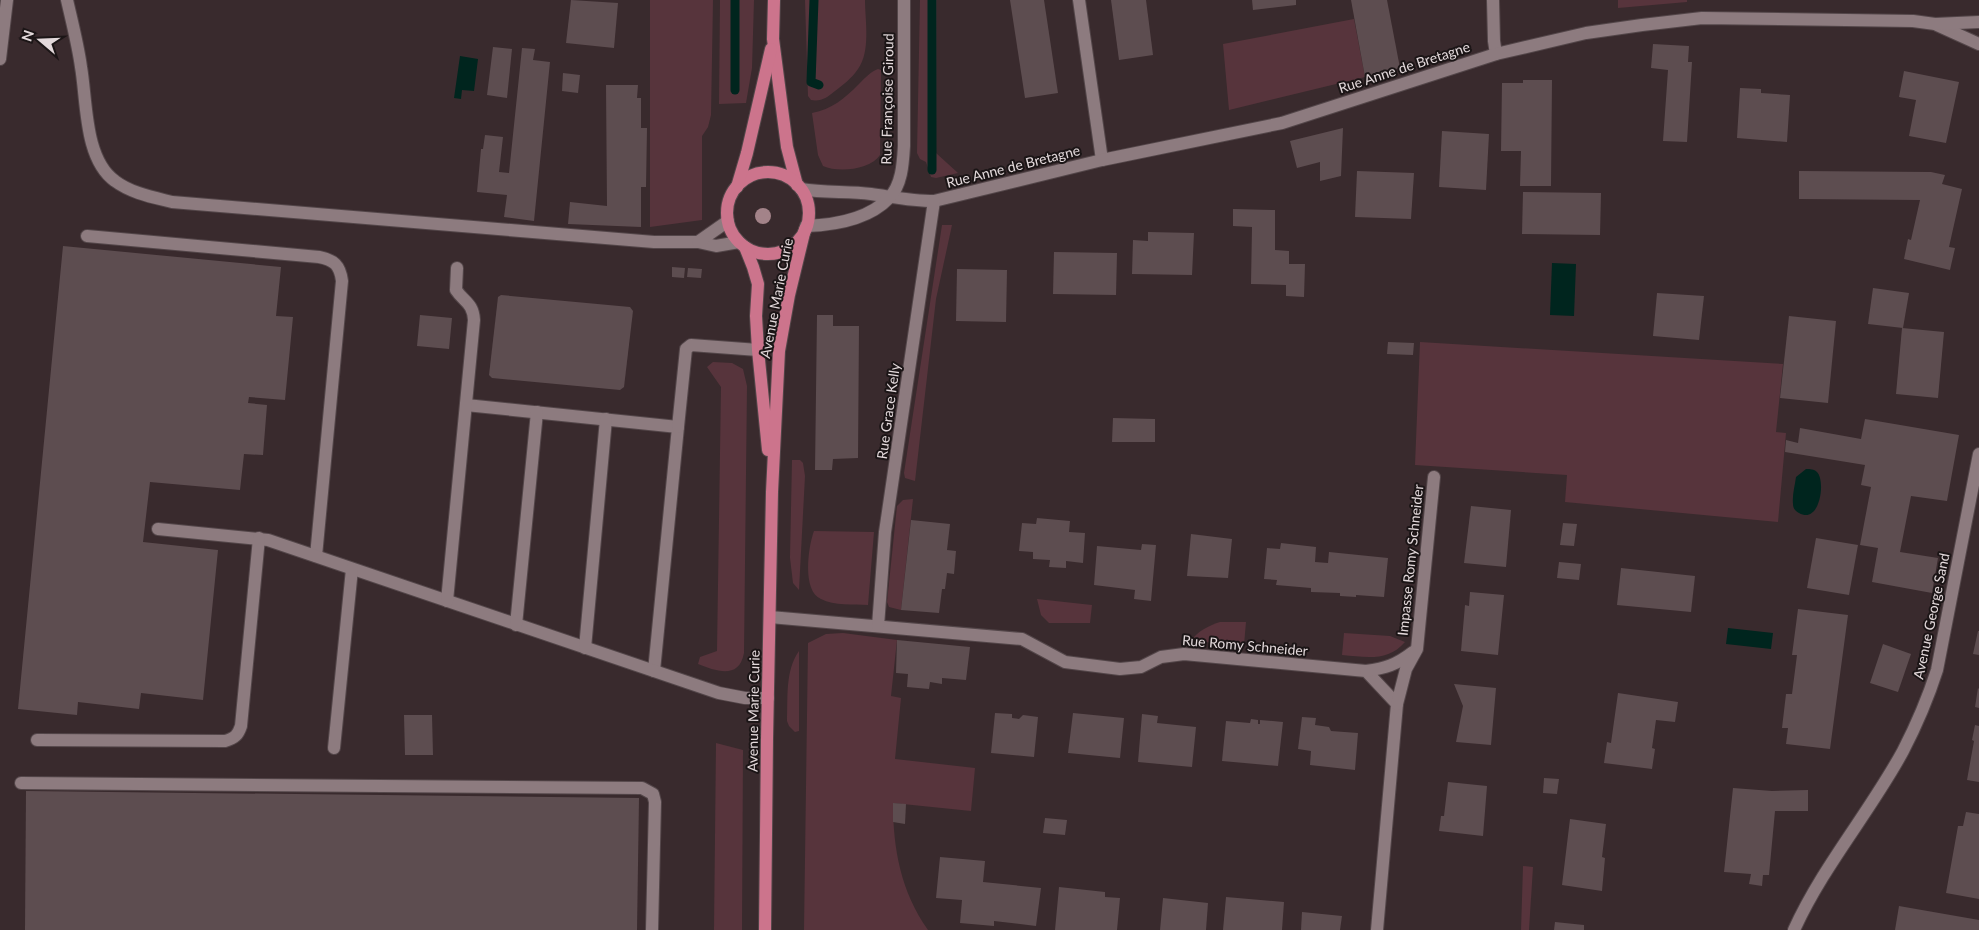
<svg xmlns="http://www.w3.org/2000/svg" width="1979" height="930" font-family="Lato,sans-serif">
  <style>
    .green { fill: #57343c }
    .water { fill: #00251e }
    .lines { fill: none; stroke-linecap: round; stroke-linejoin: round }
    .stream { stroke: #00251e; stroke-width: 9 }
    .building { fill: #5d4d50 }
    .minor-casing { stroke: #534649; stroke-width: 14 }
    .major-casing { stroke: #534649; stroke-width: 14 }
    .minor { stroke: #8d7b7f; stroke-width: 12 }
    .major { stroke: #cc748c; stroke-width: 12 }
    .tree { fill: #a38389 }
    .labels { text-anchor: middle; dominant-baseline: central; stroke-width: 4; stroke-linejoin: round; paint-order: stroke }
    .street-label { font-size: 14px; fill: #e3d9db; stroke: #1b1516 }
  </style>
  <rect width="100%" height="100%" fill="#392a2d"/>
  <!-- green -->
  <g class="green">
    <path d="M650,0H713L711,115L708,127L702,136V220L650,227Z"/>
    <path d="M720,0H754L752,68L746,103L719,104Z"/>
    <path d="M805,0H865C865,21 871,51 858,69C852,78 843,85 835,91C828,97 821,102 811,100L808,96Z"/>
    <path d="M920,0H937L936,153L958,173L936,178L931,177L926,162L920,159L917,153Z"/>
    <path d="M1618,0H1687V2L1618,8Z"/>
    <path d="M1354,19L1365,77L1229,110L1223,44Z"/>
    <path d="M878,69L881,70L880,155C870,170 838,173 823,166L818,155L812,113C832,109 844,99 859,84C865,78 870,72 878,69Z"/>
    <path d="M942,225H952L936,299L915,481L905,478L904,473Z"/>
    <path d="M1420,342L1783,364L1776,432L1786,433L1778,522L1565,502L1567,475L1415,465Z"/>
    <path d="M713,362L732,363L743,369L747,386L744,653C739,680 716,671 698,664L700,657L717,651L721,387L707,367Z"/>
    <path d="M792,460H800L803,463L805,476L799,590L793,583L790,558Z"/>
    <path d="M913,499L901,610L889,607L887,602L897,506L903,500Z"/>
    <path d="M814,531L874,532L868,605C854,604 834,606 821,599C802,591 808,547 814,531Z"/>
    <path d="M1037,599L1092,605L1090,623H1049L1041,615Z"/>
    <path d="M1220,622H1246L1244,645L1191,641C1196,632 1210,625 1220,622Z"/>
    <path d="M843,633L897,640L891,696L901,698L895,759L975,768L971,811L893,803C893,849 901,892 928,930H804L808,643L826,634Z"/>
    <path d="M1344,633L1390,636L1405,642C1388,662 1366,657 1342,655Z"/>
    <path d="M799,651V731L795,732L789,726L787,721C788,697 785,671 799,651Z"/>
    <path d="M716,743L743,750L742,930H714Z"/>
    <path d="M1523,866L1533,867L1529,930H1521Z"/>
  </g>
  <!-- water -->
  <g class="water">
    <path d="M460,56L478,59L474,91L462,90L461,99L454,98Z"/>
    <path d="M1552,263L1576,264L1574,316L1550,315Z"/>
    <path d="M1806,469C1810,469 1814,469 1817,472C1826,481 1820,525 1799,513C1795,511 1793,508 1793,504C1792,495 1795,485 1796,477Z"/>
    <path d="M1728,628L1773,633L1771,649L1726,644Z"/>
  </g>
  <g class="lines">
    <!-- stream -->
    <g class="stream">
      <path d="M814,0L811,82L819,85"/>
      <path d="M735,90V0"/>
      <path d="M932,170V0"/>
    </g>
  </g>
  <!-- building -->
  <g class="building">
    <path d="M571,0L618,3L614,48L566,43Z"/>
    <path d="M1010,0H1044L1058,93L1025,98Z"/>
    <path d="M1111,0H1146L1153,55L1119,60Z"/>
    <path d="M1252,0H1296V5L1253,10Z"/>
    <path d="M1351,0H1387L1400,68L1365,77Z"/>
    <path d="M1653,44L1689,46L1688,62H1692L1687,142L1663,141L1668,70L1651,68Z"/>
    <path d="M493,47L512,49L507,98L487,95Z"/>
    <path d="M522,48L535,49L533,60L550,62L534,221L504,217L507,195L477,192L481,149H483L485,135L503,137L499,172L509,173Z"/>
    <path d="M1904,71L1959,82L1946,143L1909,136L1916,100L1899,97Z"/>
    <path d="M563,73L580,75L578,93L562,91Z"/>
    <path d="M1523,80H1552L1551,186H1520L1521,151H1501L1502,83H1523Z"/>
    <path d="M606,85H638L637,98H641V128H647L646,187H641V227L568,224L570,202L607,206Z"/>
    <path d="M1740,88L1761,89V93L1790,95L1787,142L1737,138Z"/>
    <path d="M1343,128L1341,176L1320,181V162L1297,168L1290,141Z"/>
    <path d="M1442,131L1489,134L1486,190L1439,187Z"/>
    <path d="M1357,171L1414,173L1411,219L1355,217Z"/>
    <path d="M1799,171L1931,172L1945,175L1942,184L1962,189L1949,247L1955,248L1950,270L1904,259L1908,239L1911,240L1920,200L1799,199Z"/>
    <path d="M1523,192L1601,193L1600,235L1522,234Z"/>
    <path d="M1233,209L1275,210V250L1289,251V264H1305L1304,297L1286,296V285L1251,284L1252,227L1233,226Z"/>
    <path d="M1148,232L1194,233L1192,275L1132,274L1133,240L1148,241Z"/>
    <path d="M63,246L281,267L276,316L293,317L285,400L249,397L248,403L267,405L263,455L244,454L240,490L150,482L143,542L218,550L203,700L141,693L139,709L78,702L77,715L18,709Z"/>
    <path d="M1054,252L1117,253L1116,295L1053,294Z"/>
    <path d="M672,267L685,268L684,278L672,277Z"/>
    <path d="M688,268L702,269L701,278L687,277Z"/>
    <path d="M957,269L1007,270L1006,322L956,321Z"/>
    <path d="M1873,288L1909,293L1903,328L1868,324Z"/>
    <path d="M1657,293L1704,296L1699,340L1653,336Z"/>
    <path d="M501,295L630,307L633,311L624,387L620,390L492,378L489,375L498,297Z"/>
    <path d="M420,315L452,318L449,349L417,346Z"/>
    <path d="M817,315H833V326H859L858,458L833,459L832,470H815Z"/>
    <path d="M1789,316L1836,321L1828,403L1780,398Z"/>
    <path d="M1902,328L1944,332L1938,398L1896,394Z"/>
    <path d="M1388,342L1414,343L1413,355L1387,354Z"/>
    <path d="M1113,418L1155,419V442H1112Z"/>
    <path d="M1865,419L1959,435L1947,501L1911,496L1900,552L1938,558L1932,593L1872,582L1878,548L1860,545L1871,487L1861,485L1865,465L1785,452L1786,440L1798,443L1800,428L1861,439Z"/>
    <path d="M1471,506L1511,510L1506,567L1464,563Z"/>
    <path d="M1037,518L1070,521L1069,532L1085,533L1083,563L1066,561V568L1049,567L1050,560L1033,559V552L1019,551L1022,523L1036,524Z"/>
    <path d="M911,520L950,524L947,550L956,551L954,574L947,573L945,589H942L939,613L901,610Z"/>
    <path d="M1563,523L1577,524L1574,546L1560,545Z"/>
    <path d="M1191,534L1232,539L1228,578L1187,576Z"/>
    <path d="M1816,538L1858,545L1849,595L1807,588Z"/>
    <path d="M1281,543L1316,547L1315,562L1328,563L1329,552L1388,558L1384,597L1356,595V597L1340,596V593L1311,592V588L1276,585L1277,580L1264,579L1267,548L1280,549Z"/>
    <path d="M1142,544L1156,545L1151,601L1134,599L1135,590L1094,585L1097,546L1141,550Z"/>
    <path d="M1559,562L1581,564L1579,580L1557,578Z"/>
    <path d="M1621,568L1695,576L1691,612L1617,605Z"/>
    <path d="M1470,592L1504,595L1498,655L1461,651L1465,605L1469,606Z"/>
    <path d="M1798,609L1848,615L1830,749L1786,744L1788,728H1782L1786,694H1792L1797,655H1792Z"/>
    <path d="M1978,631H1979V655L1973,654Z"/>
    <path d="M897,640L970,647L966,680L942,678V684L930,682L929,689L907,687L908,674L896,673Z"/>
    <path d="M1883,644L1911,654L1898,692L1870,683Z"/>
    <path d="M1454,684L1496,688L1491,745L1456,742L1463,706Z"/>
    <path d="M1978,688L1979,689V708L1975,707Z"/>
    <path d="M1618,693L1678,702L1675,722L1656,720L1652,748L1655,749L1652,769L1604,763L1607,742L1611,743Z"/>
    <path d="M995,713L1012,714V718L1019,719L1023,715L1038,717L1034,757L991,753Z"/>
    <path d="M1073,713L1124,718L1120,758L1068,753Z"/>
    <path d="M1142,714L1158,716L1157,723L1196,727L1192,767L1138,762Z"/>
    <path d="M404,715H432L433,755H405Z"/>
    <path d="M1302,717L1316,718L1315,725L1329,727L1331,731L1358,733L1355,770L1310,765L1311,751L1298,749Z"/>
    <path d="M1251,719L1258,720V724H1260V720L1283,722L1278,766L1222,761L1226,721L1250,723Z"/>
    <path d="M1975,725L1979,726V782L1967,780L1974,741L1972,740Z"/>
    <path d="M1544,778L1559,779L1557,794L1543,793Z"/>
    <path d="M1448,782L1487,786L1483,836L1439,831L1441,816H1444Z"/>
    <path d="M1733,788L1772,791L1808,790V811H1775L1769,875H1763L1762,886L1749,884L1751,874L1724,872Z"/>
    <path d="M26,791L639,798L637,930H25Z"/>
    <path d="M893,803L906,804L905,824L893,822Z"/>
    <path d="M1966,812L1979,814V899L1946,893L1958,826H1963Z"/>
    <path d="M1045,818L1067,820L1065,835L1043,833Z"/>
    <path d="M1570,819L1606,824L1602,857L1605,858L1602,891L1562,885Z"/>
    <path d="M940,857L985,861L983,882L1041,888L1036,926L994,921V926L960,923L962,900L936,898Z"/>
    <path d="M1059,887L1105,892V897L1120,898L1117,930H1055Z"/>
    <path d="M1226,897L1284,902L1282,930H1223Z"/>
    <path d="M1163,898L1208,903L1206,930H1160Z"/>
    <path d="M1899,906L1979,920V930H1895Z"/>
    <path d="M1302,912L1342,916L1340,930H1301Z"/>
    <path d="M1555,922L1584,925V930H1554Z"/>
  </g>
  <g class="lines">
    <!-- minor casing -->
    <g class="minor-casing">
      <g id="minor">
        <path d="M67,0C72,22 78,45 81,67C87,101 84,159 115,181C131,193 152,197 172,202L654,242H698L716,246L739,242"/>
        <path d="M1079,0L1102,160"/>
        <path d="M1493,0L1494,41L1496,54"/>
        <path d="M1937,25L1979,44"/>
        <path d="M0,59L7,0"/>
        <path d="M801,189C824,193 848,191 871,194C893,197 912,201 934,201L1102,160L1282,123L1496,54L1586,33L1642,25L1702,18L1913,21L1935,24L1979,22"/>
        <path d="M806,226C835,225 869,219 889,198C902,185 903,163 904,146V0"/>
        <path d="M87,236L319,257C334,260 340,265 342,281L316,556"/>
        <path d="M698,242L728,221"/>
        <path d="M466,405L678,427L654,671"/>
        <path d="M678,427L686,349L691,345L758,350"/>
        <path d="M158,529L268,540L719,693L745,698H768"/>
        <path d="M447,601L474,320C473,303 464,302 456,290L457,268"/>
        <path d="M770,617L1022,639L1065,662L1120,669L1141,667L1161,657L1184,654L1366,671L1397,704L1377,930"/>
        <path d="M516,625L537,412"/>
        <path d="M878,626L885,532L934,201"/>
        <path d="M585,648L606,419"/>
        <path d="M1366,671C1386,668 1396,665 1413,652"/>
        <path d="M1397,704L1406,669L1417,649L1434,477"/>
        <path d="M37,740L225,741C235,738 238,735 241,726L259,538"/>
        <path d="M334,748L352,569"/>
        <path d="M21,783L642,788L653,794L655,802L652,930"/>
        <path d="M1794,930C1823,866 1870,812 1903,751C1917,724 1928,698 1937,670L1979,454"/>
      </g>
    </g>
    <!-- major casing -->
    <g class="major-casing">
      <g id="major">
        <path d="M774,0L773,39L787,147L797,185"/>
        <circle cx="768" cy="213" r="41"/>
        <path d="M737,187L747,153L771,49"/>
        <path d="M745,247L753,267L758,284L756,316L758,350L768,450"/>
        <path d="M765,930L767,739L772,492L779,351L789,295L805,229"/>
      </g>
    </g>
    <!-- minor -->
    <use href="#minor" class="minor"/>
    <!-- major -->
    <use href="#major" class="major"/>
  </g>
  <!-- trees -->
  <circle class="tree" cx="763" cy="216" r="8"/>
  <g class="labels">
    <!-- street labels -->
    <g class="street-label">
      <text transform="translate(1404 67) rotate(-18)">Rue Anne de Bretagne</text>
      <text transform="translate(887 99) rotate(-89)">Rue Françoise Giroud</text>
      <text transform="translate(1013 166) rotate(-14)">Rue Anne de Bretagne</text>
      <text transform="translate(776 298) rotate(-79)">Avenue Marie Curie</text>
      <text transform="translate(888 411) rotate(-82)">Rue Grace Kelly</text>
      <text transform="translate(1410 560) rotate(-84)">Impasse Romy Schneider</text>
      <text transform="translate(1931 616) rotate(-78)">Avenue George Sand</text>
      <text transform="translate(1245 645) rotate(5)">Rue Romy Schneider</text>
      <text transform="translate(753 711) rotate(-89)">Avenue Marie Curie</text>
    </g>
  </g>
  <!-- north arrow -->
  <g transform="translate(40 40) rotate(289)" stroke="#1b1516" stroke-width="4" paint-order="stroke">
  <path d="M0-4L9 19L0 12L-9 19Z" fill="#e3d9db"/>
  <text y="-8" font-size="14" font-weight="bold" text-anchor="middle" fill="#e3d9db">N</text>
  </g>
</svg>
